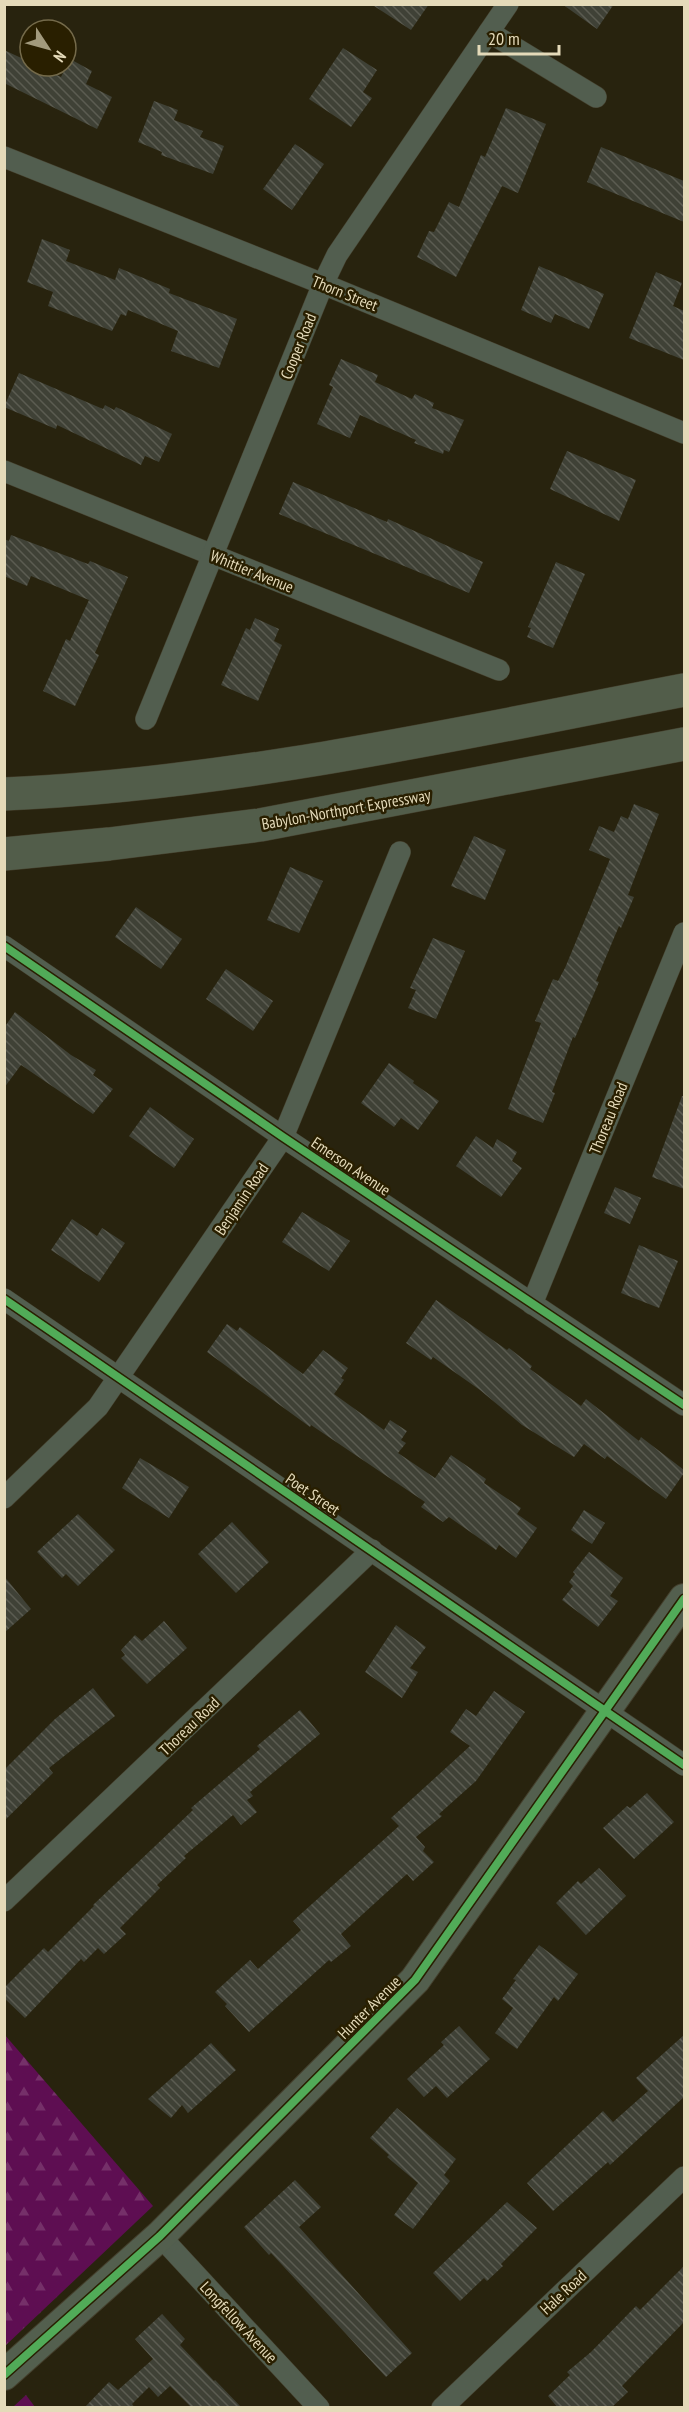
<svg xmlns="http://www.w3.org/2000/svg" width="689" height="2412" font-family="'PT Sans Narrow',sans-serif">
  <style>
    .forest { fill: url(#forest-firs) }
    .building { fill: url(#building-back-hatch) }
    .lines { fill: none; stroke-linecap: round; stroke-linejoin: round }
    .street-casing { stroke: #443f2c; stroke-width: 22 }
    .secondary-casing { stroke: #443f2c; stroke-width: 32 }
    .primary-casing { stroke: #443f2c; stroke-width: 34 }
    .street { stroke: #525e4f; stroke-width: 21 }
    .secondary { stroke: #535f4e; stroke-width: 30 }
    .primary { stroke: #525d4a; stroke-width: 33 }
    .cycleway-casing { stroke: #291f00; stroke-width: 11 }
    .cycleway { stroke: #51ab58; stroke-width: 8 }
    .labels { text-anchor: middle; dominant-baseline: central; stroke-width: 5; stroke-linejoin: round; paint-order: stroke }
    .street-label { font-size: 16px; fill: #e4dab9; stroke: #291f00 }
  </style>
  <defs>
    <pattern id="forest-firs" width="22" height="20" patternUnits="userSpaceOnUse" patternTransform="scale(1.5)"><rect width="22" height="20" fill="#5e0e52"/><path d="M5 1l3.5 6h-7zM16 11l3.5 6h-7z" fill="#753069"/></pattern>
    <pattern id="building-back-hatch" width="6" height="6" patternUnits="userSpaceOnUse" patternTransform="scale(1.5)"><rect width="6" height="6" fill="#3f4136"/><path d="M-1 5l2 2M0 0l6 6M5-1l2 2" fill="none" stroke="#5b5c51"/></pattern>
  </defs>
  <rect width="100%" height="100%" fill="#28230e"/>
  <!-- forest -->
  <g class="forest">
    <path d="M4,2034L153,2206L5,2346H4Z"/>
    <path d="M26,2395L35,2407H13Z"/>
  </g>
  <!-- building -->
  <g class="building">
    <path d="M371,4H429L411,30Z"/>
    <path d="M562,4H614L597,29Z"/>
    <path d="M343,48L377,70L363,92L372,98L351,127L309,99Z"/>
    <path d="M4,50L30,62V66H38L61,77L70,59L92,71L86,84L112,97L97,129L4,83Z"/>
    <path d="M154,101L178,110L174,120L203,131L200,137L224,146L213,174L161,155L162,152L138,142Z"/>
    <path d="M506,108L546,124L518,193L502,186L456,277L417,257L429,231L434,232L449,202L459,207L481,155L485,157Z"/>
    <path d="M295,144L324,164L292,210L263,189Z"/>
    <path d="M601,147L684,181V222L587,182Z"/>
    <path d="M42,239L70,250L66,261L115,280L119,268L170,289L169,293L237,319L219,368L171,351L178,331L128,310L126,316L121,314L112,331L48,306L53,292L27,282Z"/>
    <path d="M539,266L604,294L589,329L555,314L551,323L521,310Z"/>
    <path d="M656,272L682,283L673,306L684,311V360L629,338Z"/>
    <path d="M341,359L378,375L375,382L412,399L415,394L434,403L432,408L464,420L449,452L444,450L443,454L414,443L416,440L360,415L350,438L317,424L333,387L329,385Z"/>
    <path d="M19,373L103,409L105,405L114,410L116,407L172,434L159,462L145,456L141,465L57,425L56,429L4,407Z"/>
    <path d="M567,451L636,480L619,521L550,489Z"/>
    <path d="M293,482L387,522L388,519L483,562L469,593L279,514Z"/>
    <path d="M11,535L88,564L90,561L128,577L95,653L99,655L75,706L43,691L66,639L70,641L89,600L31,576L27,586L4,576V539L9,541Z"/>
    <path d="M556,562L585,574L553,648L527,637L531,628L528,627Z"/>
    <path d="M255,618L279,629L274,641L282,645L258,701L221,685L246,628L250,630Z"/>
    <path d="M634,804L659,814L628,895L634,897L621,928L619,926L596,981L599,982L575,1038L573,1037L552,1092L555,1093L543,1123L508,1109L541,1023L535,1021L553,979L558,981L565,968L610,859L589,850L599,826L614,832L621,816L628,819Z"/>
    <path d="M474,836L506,850L485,900L451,886Z"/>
    <path d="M290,867L323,881L299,933L267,920Z"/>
    <path d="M136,907L182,939L161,969L115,937Z"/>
    <path d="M433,938L465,951L436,1019L408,1008L416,990L410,988Z"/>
    <path d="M226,969L273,1001L253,1031L206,999Z"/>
    <path d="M15,1012L71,1055L96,1070L93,1075L113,1089L93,1114L21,1065L4,1088V1028Z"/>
    <path d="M389,1063L414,1081L413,1083L439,1101L418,1130L401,1118L394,1127L361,1103Z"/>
    <path d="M682,1096H684V1189L652,1177Z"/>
    <path d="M150,1107L194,1139L174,1168L129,1136Z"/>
    <path d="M476,1136L493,1148L497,1139L517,1152L512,1161L522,1168L501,1197L456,1166Z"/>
    <path d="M615,1187L641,1198L630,1224L604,1213Z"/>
    <path d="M302,1212L350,1241L329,1271L282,1242Z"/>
    <path d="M72,1219L97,1236L102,1228L125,1243L99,1282L51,1250Z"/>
    <path d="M639,1245L678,1261L659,1308L621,1293Z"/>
    <path d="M436,1300L507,1350L509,1348L532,1366L530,1369L581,1406L586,1399L639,1441L641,1437L684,1470V1473L666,1499L607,1456L605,1459L584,1444L574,1457L522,1425L480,1390L433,1357L431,1360L406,1343Z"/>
    <path d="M227,1324L237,1331L240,1327L303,1374L323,1350L348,1368L341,1378L344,1380L334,1394L384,1430L390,1420L407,1431L401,1440L406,1443L398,1453L435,1478L451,1455L486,1479L484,1483L521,1508L517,1514L537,1528L516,1558L499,1545L496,1550L449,1517L443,1522L421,1507L425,1502L311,1425L310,1427L207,1352Z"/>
    <path d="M140,1458L189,1487L169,1518L122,1488Z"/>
    <path d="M584,1510L605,1523L592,1544L571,1530Z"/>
    <path d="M78,1514L115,1550L78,1586L66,1574L62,1578L37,1552Z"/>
    <path d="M232,1522L269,1562L236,1593L198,1554Z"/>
    <path d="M589,1552L623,1578L610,1596L618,1601L598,1627L562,1600L573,1586L569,1582L575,1574L573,1572Z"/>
    <path d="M4,1576L31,1609L4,1633Z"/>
    <path d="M164,1621L187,1648L147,1684L121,1658L125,1655L121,1650L135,1635L142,1641Z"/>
    <path d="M396,1625L426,1647L410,1668L418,1672L402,1698L365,1672Z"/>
    <path d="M93,1688L115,1716L49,1768L53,1773L4,1821V1770L55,1719Z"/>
    <path d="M494,1691L525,1712L476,1781L439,1814L442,1816L416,1837L425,1847L423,1851L434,1862L413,1881L407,1874L397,1883L341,1934L351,1946L331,1962L329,1960L249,2032L225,2006L227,2004L215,1992L250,1960L258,1969L301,1930L293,1921L399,1826L391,1818L470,1746L450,1732L466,1709L476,1716Z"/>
    <path d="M300,1710L320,1734L250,1792L253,1796L247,1800L257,1812L241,1825L233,1815L184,1856L186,1858L157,1885L160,1888L120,1928L126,1934L104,1954L98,1948L84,1962L81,1959L25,2018L4,1998V1988L44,1948L48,1952L94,1906L93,1905L193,1810L191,1808L260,1749L257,1746Z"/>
    <path d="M647,1793L674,1822L634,1859L603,1828L627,1806L630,1808Z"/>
    <path d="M599,1868L626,1896L586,1935L556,1903L578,1881L581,1884Z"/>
    <path d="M539,1945L578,1974L558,2001L554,1997L517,2049L495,2033L513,2008L502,1999L516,1980L513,1979Z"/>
    <path d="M459,2026L490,2059L447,2098L436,2086L424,2097L407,2079L444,2045L441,2042Z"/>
    <path d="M684,2035V2097L610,2165L608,2162L553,2211L527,2183L603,2111L613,2122L648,2091L636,2078Z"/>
    <path d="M211,2043L236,2070L188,2113L182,2105L171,2118L148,2099Z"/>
    <path d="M397,2108L456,2159L444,2175L450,2181L413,2229L394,2215L418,2183L387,2157L389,2155L370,2138Z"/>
    <path d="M295,2180L321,2207L299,2227L412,2353L386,2377L271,2253L269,2255L244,2227Z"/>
    <path d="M507,2202L537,2228L501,2264L503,2266L487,2281L484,2278L460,2301L433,2273Z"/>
    <path d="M684,2266V2322L622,2386L628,2392L612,2407L558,2408L548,2396L570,2375L567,2372L591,2352L636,2306L640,2310Z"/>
    <path d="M162,2314L185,2339L180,2345L214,2381L215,2380L242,2408H192L170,2386L158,2397L149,2387L132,2404L135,2408H84L109,2382L118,2390L153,2359L135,2339Z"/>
  </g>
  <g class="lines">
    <!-- street casing -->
    <g class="street-casing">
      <g id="street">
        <path d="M489,32L596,97"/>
        <path d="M4,157L323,284L684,433"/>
        <path d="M4,471L499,670"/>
        <path d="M146,719L323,284L337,255L508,4"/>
        <path d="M4,946L283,1137L684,1405"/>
        <path d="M4,1299L684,1765"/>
        <path d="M532,1304L684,933"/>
        <path d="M4,1498L98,1407L283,1137L400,852"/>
        <path d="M4,1901L372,1550"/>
        <path d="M160,2236L319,2408"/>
        <path d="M442,2408L684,2177"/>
      </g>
    </g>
    <!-- secondary casing -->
    <g class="secondary-casing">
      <path id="secondary" d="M4,2375L160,2236L415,1980L684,1599"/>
    </g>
    <!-- primary casing -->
    <g class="primary-casing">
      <g id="primary">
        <path d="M4,794C234,784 460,733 684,690"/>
        <path d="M4,854L109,844L260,825L684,744"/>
      </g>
    </g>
    <!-- street -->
    <use href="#street" class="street"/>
    <!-- secondary -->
    <use href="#secondary" class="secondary"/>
    <!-- primary -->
    <use href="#primary" class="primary"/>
    <!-- cycleway casing -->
    <g class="cycleway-casing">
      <g id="cycleway">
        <path d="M4,946L283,1137L684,1405"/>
        <path d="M4,1299L684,1765"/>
        <path d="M4,2375L160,2236L415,1980L684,1599"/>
      </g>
    </g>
    <!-- cycleway -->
    <use href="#cycleway" class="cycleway"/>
  </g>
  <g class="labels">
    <!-- street labels -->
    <g class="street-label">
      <text transform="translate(345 293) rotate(22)">Thorn Street</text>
      <text transform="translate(298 346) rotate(-68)">Cooper Road</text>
      <text transform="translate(252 571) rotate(22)">Whittier Avenue</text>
      <text transform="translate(346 809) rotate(-10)">Babylon-Northport Expressway</text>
      <text transform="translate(608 1118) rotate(-68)">Thoreau Road</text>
      <text transform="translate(351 1166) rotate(34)">Emerson Avenue</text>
      <text transform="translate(241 1199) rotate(-56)">Benjamin Road</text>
      <text transform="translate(313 1494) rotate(34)">Poet Street</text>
      <text transform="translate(189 1726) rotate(-44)">Thoreau Road</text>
      <text transform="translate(369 2007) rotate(-45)">Hunter Avenue</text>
      <text transform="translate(563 2292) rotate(-43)">Hale Road</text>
      <text transform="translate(239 2322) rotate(47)">Longfellow Avenue</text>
    </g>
  </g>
  <!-- border -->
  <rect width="689" height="2412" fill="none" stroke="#e4dab9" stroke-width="12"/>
  <!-- north arrow -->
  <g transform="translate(48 48) rotate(126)"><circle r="28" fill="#291f00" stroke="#746a4a" stroke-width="1.5"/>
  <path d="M0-4.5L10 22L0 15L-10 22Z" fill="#a29a7d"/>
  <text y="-9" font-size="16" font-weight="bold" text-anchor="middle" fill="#e4dab9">N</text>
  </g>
  <!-- scale -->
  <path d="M479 45v9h80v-9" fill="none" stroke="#e4dab9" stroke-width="3"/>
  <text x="488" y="45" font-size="18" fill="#e4dab9" stroke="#291f00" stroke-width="4.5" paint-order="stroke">20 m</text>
</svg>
